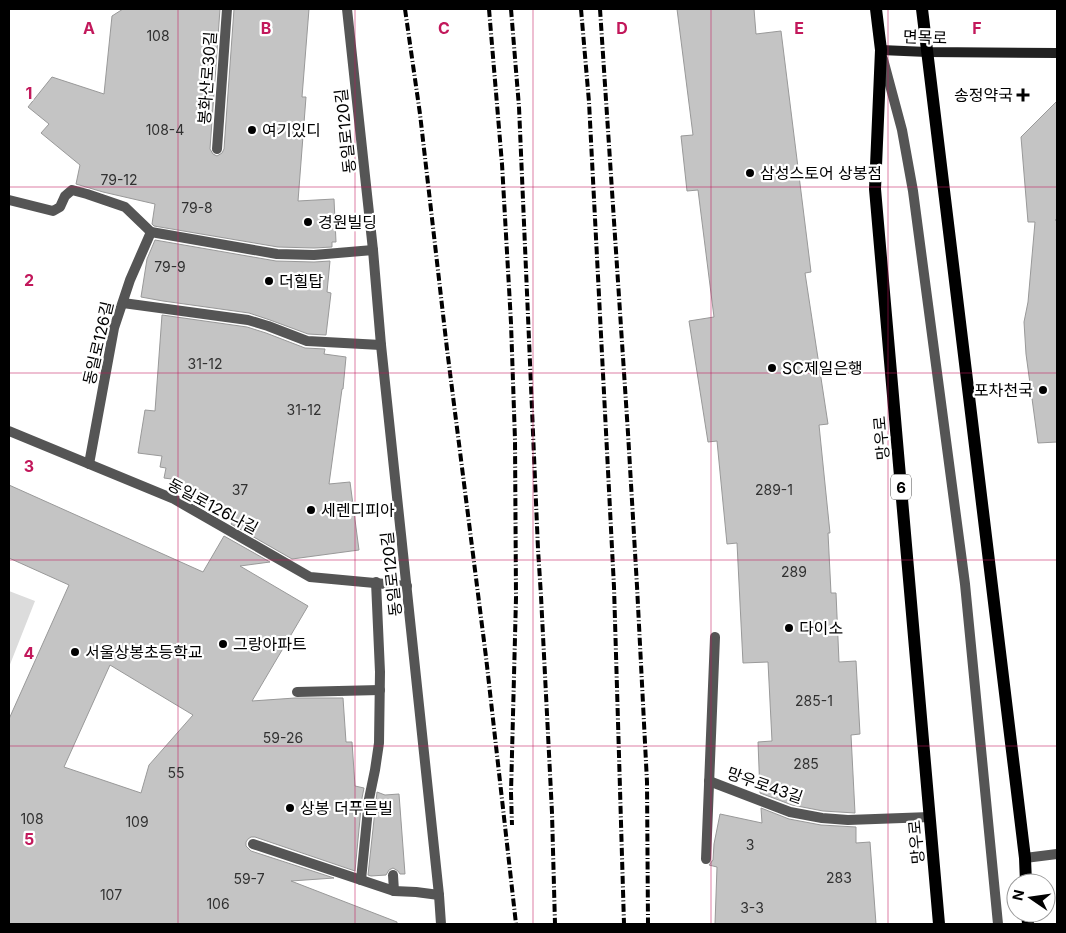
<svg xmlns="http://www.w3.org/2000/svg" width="1066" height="933" font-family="Inter,'Noto Sans KR',sans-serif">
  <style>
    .green { fill: #dcdcdc }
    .building { fill: #c4c4c4; stroke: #999; fill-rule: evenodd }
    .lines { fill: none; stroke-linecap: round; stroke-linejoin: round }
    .lane { stroke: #555; stroke-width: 10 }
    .street { stroke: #555; stroke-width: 10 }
    .secondary { stroke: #222; stroke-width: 10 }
    .primary { stroke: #000; stroke-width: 12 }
    .rail { stroke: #000; stroke-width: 4; stroke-dasharray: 8 2.5 1 2.5; stroke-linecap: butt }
    .grid { fill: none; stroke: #c2185b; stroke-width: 1; stroke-opacity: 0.55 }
    .poi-dot { fill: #000; stroke: #fff; stroke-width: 2 }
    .labels { text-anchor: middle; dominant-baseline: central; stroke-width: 4.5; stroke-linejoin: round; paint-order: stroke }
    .number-label { font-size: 14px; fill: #313131 }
    .shield { fill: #fff; stroke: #4c4c4c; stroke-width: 1 }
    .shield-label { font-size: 15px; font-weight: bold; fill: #000 }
    .street-label { font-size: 16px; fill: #000; stroke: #fff }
    .poi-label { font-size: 16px; fill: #000; stroke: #fff; text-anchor: start }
    .grid-label { font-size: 16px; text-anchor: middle; font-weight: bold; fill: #c2185b; stroke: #fff; stroke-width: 4.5; stroke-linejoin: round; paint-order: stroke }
  </style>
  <rect width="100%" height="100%" fill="#fff"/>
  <!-- green -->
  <path class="green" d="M9,591L35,601L9,667Z"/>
  <!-- building -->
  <g class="building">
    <path d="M123,9H220L210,149L213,154L217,156L222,153L224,149L234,9H309L302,97H306L298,201L334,199L336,242H332V247L314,248L278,247L154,226L152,224L155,204L103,192L76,184L80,165L41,133L49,124L28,107L52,77L104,94L112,16Z"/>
    <path d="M677,9H754L756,34L781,31L811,272L805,273L828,424L819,425L830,533H828L831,593H836L839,662L856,661L860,734L851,735L855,813L823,811L792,805L760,793L758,742L772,741L768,662L743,663L737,543L727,544L717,441L708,442L689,321L714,317L698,190L687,191L681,136L693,135Z"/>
    <path d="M1057,101V220H1055H1057V442L1038,443L1026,354L1024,322L1028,302L1035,222H1028L1021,137Z"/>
    <path d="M155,240L276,261L314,262L330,261L327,292L331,293L326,335L308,334L270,320L249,313L163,301L141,297L147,259Z"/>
    <path d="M162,315L247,327L266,333L305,348L325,349L324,354L346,357L343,389H342L329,484L350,482L359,550L292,559L231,524L235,517L178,488L179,480L164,478L166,468L160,467L162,456L138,453L145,410L155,411Z"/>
    <path d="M9,485L203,572L224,536L270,562L240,566L308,606L252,701L295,698H343L346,742H352L355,786L364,788L362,798L355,871L255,837H251L248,839L246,842V846L251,851L334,878L291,881L397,922V924H9V719L69,585L9,558ZM110,665L193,715L149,765L141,793L64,767Z"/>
    <path d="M377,792L385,795L399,794L405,874H400L398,871L393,868L389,870L386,875L371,876L368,875Z"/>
    <path d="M761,808L789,819L821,825L856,827V843L870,842L876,924H715L717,867L709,865L713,860L714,844L720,814L762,823Z"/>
  </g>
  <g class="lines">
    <!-- lane -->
    <g class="lane">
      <path d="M883,59L902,130L913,191L965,584L998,924"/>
      <path d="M9,200L53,211L60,207L65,196L72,190L87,194L125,207L151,232"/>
      <path d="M297,692L380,690"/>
      <path d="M253,844L394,891L416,892L439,895"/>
      <path d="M393,875L394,891"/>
      <path d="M361,880L369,799L375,770L379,743L380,672L376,582"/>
    </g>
    <!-- street -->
    <g class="street">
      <path d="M347,9L373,250L381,345L439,895L441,924"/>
      <path d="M217,149L227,9"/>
      <path d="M123,303L248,320L268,326L307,341L381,345"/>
      <path d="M9,431L174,499L310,577L407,586"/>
      <path d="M89,464L114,328L130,280L151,232L277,254L314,255L373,250"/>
      <path d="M709,781L790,812L822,818L848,820L930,817"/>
      <path d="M1025,858L1057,854"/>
      <path d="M706,859L715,637"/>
    </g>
    <!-- secondary -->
    <path class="secondary" d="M881,50L927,52L1057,53"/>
    <!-- primary -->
    <g class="primary">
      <path d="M876,9L881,50L875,189L939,924"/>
      <path d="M922,9L1025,858L1026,883"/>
      <path d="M1027,913L1028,924"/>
    </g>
    <!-- rail -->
    <g class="rail">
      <path d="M405,9L420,114L447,349L486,657L516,924"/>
      <path d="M489,9L502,164L511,323L515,440L516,598L511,793L512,825"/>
      <path d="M511,9L519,107L538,549L541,596L552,813L555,924"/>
      <path d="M581,9L589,102L614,587L624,924"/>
      <path d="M600,9L628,433L637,586L647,782L648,924"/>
    </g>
  </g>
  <!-- grid -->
  <path class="grid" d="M178,9V924M355,9V924M533,9V924M711,9V924M888,9V924M9,187H1057M9,373H1057M9,560H1057M9,746H1057"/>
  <!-- markers -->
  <g class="poi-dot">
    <path d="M1020.5 87.5h5v5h5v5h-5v5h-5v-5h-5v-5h5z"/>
    <circle cx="252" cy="130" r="5"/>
    <circle cx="750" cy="173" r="5"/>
    <circle cx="308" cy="222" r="5"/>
    <circle cx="269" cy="281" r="5"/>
    <circle cx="772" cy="368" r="5"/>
    <circle cx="1043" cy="390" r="5"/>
    <circle cx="311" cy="510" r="5"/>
    <circle cx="789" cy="628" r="5"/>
    <circle cx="223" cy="644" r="5"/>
    <circle cx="75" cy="652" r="5"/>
    <circle cx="290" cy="808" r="5"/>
  </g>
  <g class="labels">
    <!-- number labels -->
    <g class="number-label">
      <text x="158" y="35">108</text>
      <text x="165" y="129">108-4</text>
      <text x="119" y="179">79-12</text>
      <text x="197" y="207">79-8</text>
      <text x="170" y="266">79-9</text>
      <text x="205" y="363">31-12</text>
      <text x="304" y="409">31-12</text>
      <text x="240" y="489">37</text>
      <text x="774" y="489">289-1</text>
      <text x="794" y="571">289</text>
      <text x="814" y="700">285-1</text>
      <text x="283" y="737">59-26</text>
      <text x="806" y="763">285</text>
      <text x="176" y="772">55</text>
      <text x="32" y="818">108</text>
      <text x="137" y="821">109</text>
      <text x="750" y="844">3</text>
      <text x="839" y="877">283</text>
      <text x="249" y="878">59-7</text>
      <text x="111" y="894">107</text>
      <text x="218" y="903">106</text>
      <text x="752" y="907">3-3</text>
    </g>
    <!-- shield labels -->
    <rect class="shield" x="891" y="474.5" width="20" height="25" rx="4"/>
    <g class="shield-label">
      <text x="901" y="487">6</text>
    </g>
    <!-- street labels -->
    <g class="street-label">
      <text transform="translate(925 37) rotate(2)">면목로</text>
      <text transform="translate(207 78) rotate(-86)">봉화산로30길</text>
      <text transform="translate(345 131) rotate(-96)">동일로120길</text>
      <text transform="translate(98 343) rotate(-77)">동일로126길</text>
      <text transform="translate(881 438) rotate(-95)">망우로</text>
      <text transform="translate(213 506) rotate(28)">동일로126나길</text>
      <text transform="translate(391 574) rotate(-96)">동일로120길</text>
      <text transform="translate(765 785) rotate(19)">망우로43길</text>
      <text transform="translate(916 842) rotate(-95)">망우로</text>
    </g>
    <!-- poi labels -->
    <g class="poi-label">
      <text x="1013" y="95" text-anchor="end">송정약국</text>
      <text x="262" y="130">여기있디</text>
      <text x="760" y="173">삼성스토어 상봉점</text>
      <text x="318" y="222">경원빌딩</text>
      <text x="279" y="281">더힐탑</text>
      <text x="782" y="368">SC제일은행</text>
      <text x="1033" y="390" text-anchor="end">포차천국</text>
      <text x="321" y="510">세렌디피아</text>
      <text x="799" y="628">다이소</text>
      <text x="233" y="644">그랑아파트</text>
      <text x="85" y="652">서울상봉초등학교</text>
      <text x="300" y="808">상봉 더푸른빌</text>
    </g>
  </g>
  <g class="grid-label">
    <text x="89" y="34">A</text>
    <text x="266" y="34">B</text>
    <text x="444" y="34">C</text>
    <text x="622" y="34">D</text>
    <text x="799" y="34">E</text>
    <text x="977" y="34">F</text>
    <text x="29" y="99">1</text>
    <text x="29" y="286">2</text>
    <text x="29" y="472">3</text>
    <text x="29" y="659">4</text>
    <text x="29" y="845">5</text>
  </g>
  <!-- border -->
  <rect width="1066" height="933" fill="none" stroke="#000000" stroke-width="20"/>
  <!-- north arrow -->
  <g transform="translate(1031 898) rotate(283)"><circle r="24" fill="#ffffff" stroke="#999999"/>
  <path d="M0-4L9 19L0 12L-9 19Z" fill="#000000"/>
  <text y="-8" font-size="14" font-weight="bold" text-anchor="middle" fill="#000000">N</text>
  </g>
</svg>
